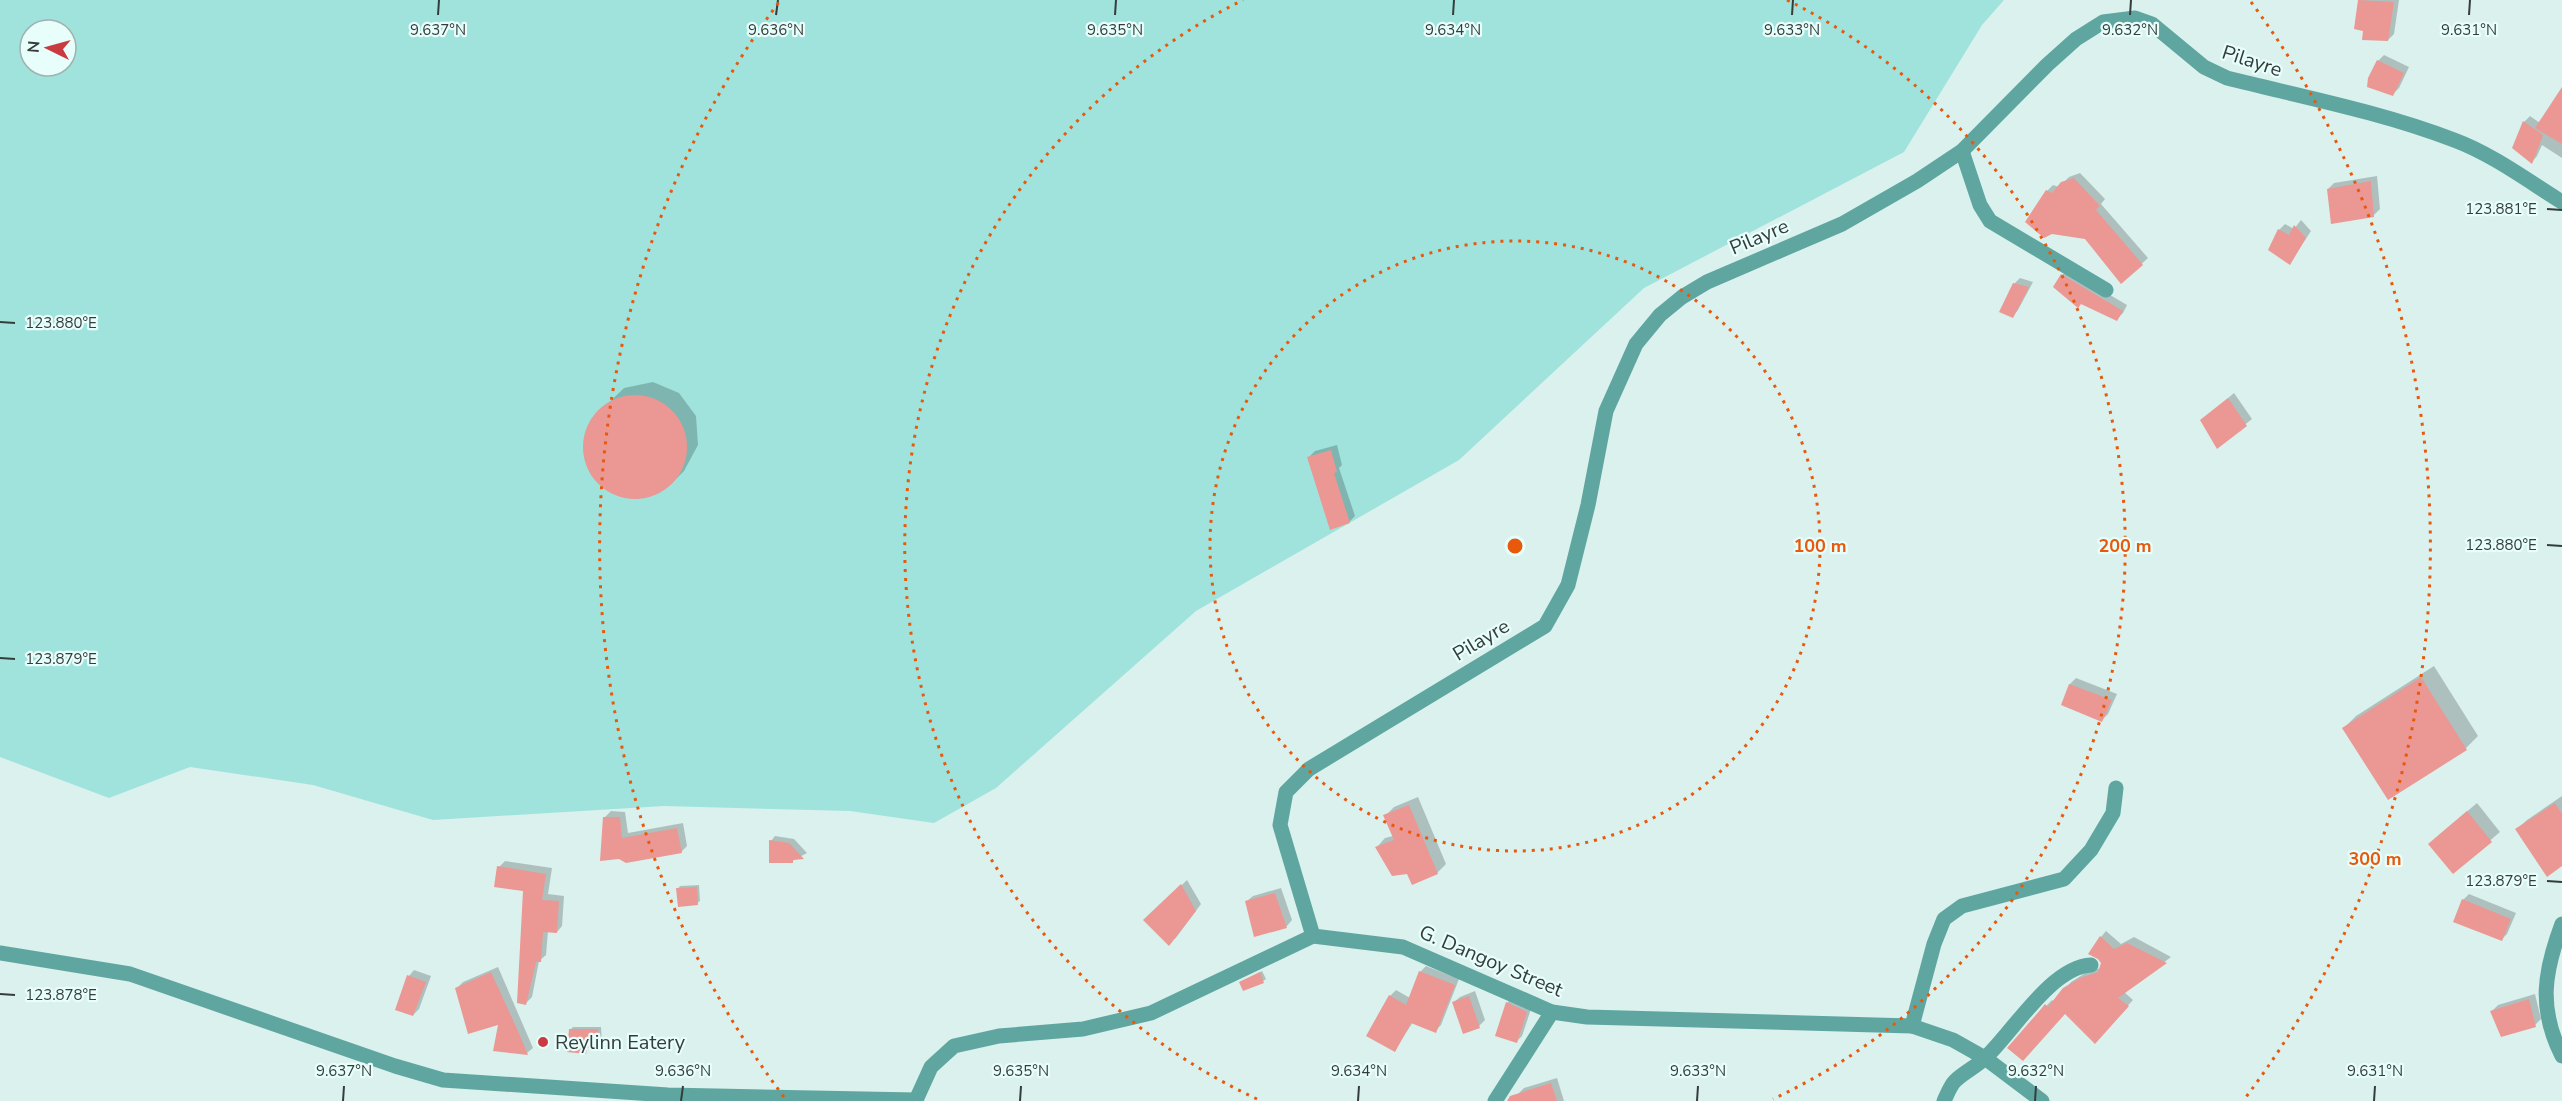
<svg xmlns="http://www.w3.org/2000/svg" width="2562" height="1101" font-family="'Nunito Sans',sans-serif">
  <style>
    .green { fill: #9fe3dc; fill-rule: evenodd }
    .shadow { fill: #0003 }
    .building { fill: #eb9793 }
    .lines { fill: none; stroke-linecap: round; stroke-linejoin: round }
    .minor { stroke: #5fa6a0; stroke-width: 15 }
    .ticks { fill: none; stroke: #353d3c; stroke-width: 2 }
    .ring { fill: none; stroke: #e8590c; stroke-width: 3; stroke-dasharray: 3 6 }
    .poi-dot { fill: #c93a41; stroke: #e7fefb; stroke-width: 2 }
    .labels { text-anchor: middle; dominant-baseline: central; stroke-width: 4.5; stroke-linejoin: round; paint-order: stroke }
    .street-label { font-size: 20px; fill: #353d3c; stroke: #e7fefb }
    .poi-label { font-size: 20px; fill: #353d3c; stroke: #e7fefb; text-anchor: start }
    .ticks-label { font-size: 15px; text-anchor: middle; fill: #353d3c; stroke: #e7fefb; stroke-width: 4.5; stroke-linejoin: round; paint-order: stroke }
    .centre { fill: #e8590c; stroke: #e7fefb; stroke-width: 3 }
    .ring-label { font-size: 18px; text-anchor: middle; font-weight: bold; fill: #e8590c; stroke: #e7fefb; stroke-width: 4.5; stroke-linejoin: round; paint-order: stroke }
  </style>
  <rect width="100%" height="100%" fill="#daf1ee"/>
  <!-- green -->
  <path class="green" d="M0,0H2004L1982,25L1904,152L1644,288L1459,460L1196,611L996,788L934,823L850,811L664,806L433,820L313,785L190,767L109,798L0,757ZM30,30H66V66H30Z"/>
  <!-- shadow -->
  <g class="shadow">
    <path d="M2359,0H2399L2394,34L2388,40L2355,28Z"/>
    <path d="M2384,55L2409,67L2399,88L2393,94L2378,61Z"/>
    <path d="M2562,98V158L2542,145L2537,156L2532,162L2514,148L2524,122L2530,116L2540,123Z"/>
    <path d="M2080,173L2105,199L2101,204L2148,258L2122,282L2047,191L2053,185L2059,187L2069,177Z"/>
    <path d="M2377,176L2380,209L2374,215L2328,189L2334,183Z"/>
    <path d="M2301,220L2311,231L2290,263L2279,230L2285,224L2294,229Z"/>
    <path d="M2068,270L2127,305L2123,313L2117,319L2062,275Z"/>
    <path d="M2020,278L2033,282L2018,310L2013,316L2014,284Z"/>
    <path d="M653,382L679,393L696,416L698,445L684,471L671,484L645,497L616,495L593,477L584,450L590,421L624,388Z"/>
    <path d="M2234,393L2252,419L2217,447L2202,420Z"/>
    <path d="M1337,445L1342,465L1339,468L1355,516L1349,522L1309,457L1315,451Z"/>
    <path d="M2434,666L2478,736L2466,748L2344,728L2356,716Z"/>
    <path d="M2076,678L2117,694L2108,714L2102,720L2063,704L2070,684Z"/>
    <path d="M2562,796V865L2517,829L2527,820Z"/>
    <path d="M1418,797L1446,864L1437,873L1408,872L1377,847L1385,838L1393,836L1385,816L1394,807Z"/>
    <path d="M2477,803L2500,832L2453,872L2439,835Z"/>
    <path d="M611,811L625,812L628,833L683,823L687,846L681,852L627,862L605,817Z"/>
    <path d="M775,836L794,839L807,853L792,861L771,841Z"/>
    <path d="M505,861L552,868L548,894L564,896L562,926L557,932L548,931L546,955L539,961L532,997L526,1003L524,890L499,867Z"/>
    <path d="M1187,880L1201,904L1175,939L1146,920Z"/>
    <path d="M699,885L700,901L697,903L678,889L680,886Z"/>
    <path d="M1281,888L1292,920L1287,926L1255,936L1247,901L1253,896Z"/>
    <path d="M2469,894L2516,913L2507,934L2501,940L2463,900Z"/>
    <path d="M2106,931L2121,944L2134,937L2171,957L2124,992L2133,1000L2100,1036L2066,1012L2042,1010L2052,1000L2054,1002L2071,982L2087,972L2101,968V937Z"/>
    <path d="M1426,966L1459,979L1441,1025L1435,1031L1413,1022L1395,1050L1390,996L1396,990L1410,998L1420,972Z"/>
    <path d="M498,967L533,1048L527,1053L495,1050L500,1023L457,988L463,982Z"/>
    <path d="M414,970L431,976L419,1009L413,1015L409,976Z"/>
    <path d="M1262,971L1266,979L1263,981L1241,982Z"/>
    <path d="M1475,991L1485,1020L1479,1026L1464,1032L1454,1002L1460,997Z"/>
    <path d="M2535,994L2541,1019L2535,1025L2492,1011L2498,1005Z"/>
    <path d="M1513,997L1532,1006L1522,1036L1516,1042L1507,1003Z"/>
    <path d="M573,1027H601L602,1043L600,1045L588,1046L586,1052L570,1030Z"/>
    <path d="M1557,1078L1564,1101H1520L1518,1094L1524,1088Z"/>
  </g>
  <!-- building -->
  <g class="building">
    <path d="M2358,0L2394,2L2388,41L2362,40L2363,31L2354,29Z"/>
    <path d="M2377,60L2404,73L2393,96L2367,87L2368,78Z"/>
    <path d="M2562,87V144L2535,128Z"/>
    <path d="M2523,121L2543,135L2532,164L2512,148Z"/>
    <path d="M2074,178L2100,206L2096,210L2143,265L2121,284L2085,239L2052,234L2044,238L2025,222L2046,190L2052,193L2061,182Z"/>
    <path d="M2371,181L2374,217L2331,224L2327,189Z"/>
    <path d="M2294,225L2306,238L2290,265L2268,250L2278,229L2289,235Z"/>
    <path d="M2061,274L2123,311L2117,321L2081,304L2078,308L2053,287Z"/>
    <path d="M2013,283L2029,287L2013,318L1999,312Z"/>
    <circle cx="635" cy="447" r="52"/>
    <path d="M2228,398L2247,426L2217,449L2200,420Z"/>
    <path d="M1331,450L1337,472L1334,473L1350,523L1330,530L1307,457Z"/>
    <path d="M2421,677L2467,750L2388,800L2342,728Z"/>
    <path d="M2069,684L2112,700L2102,722L2061,705Z"/>
    <path d="M2555,803L2562,814V866L2547,877L2515,829Z"/>
    <path d="M1409,805L1438,874L1412,885L1407,874L1392,876L1375,847L1394,840L1383,815Z"/>
    <path d="M2467,811L2492,842L2453,874L2428,844Z"/>
    <path d="M603,817H620L622,838L677,828L682,853L626,863L619,859L600,861Z"/>
    <path d="M769,840L789,843L804,859L793,860V863H769Z"/>
    <path d="M497,866L546,874L542,900L559,901L557,933L543,932L541,962H536L526,1005L517,1003L523,891L494,887Z"/>
    <path d="M1181,884L1196,911L1169,946L1143,920Z"/>
    <path d="M697,887L698,905L678,907L676,888Z"/>
    <path d="M1275,893L1287,928L1254,937L1245,901Z"/>
    <path d="M2462,899L2511,919L2502,941L2453,922Z"/>
    <path d="M2100,936L2114,949L2127,943L2167,963L2118,998L2129,1006L2095,1044L2065,1014L2023,1061L2007,1048L2041,1009L2045,1004L2048,1007L2063,988L2080,978L2098,972L2101,963L2098,959L2088,954Z"/>
    <path d="M1419,971L1455,985L1436,1033L1411,1023L1395,1052L1366,1036L1389,995L1406,1005Z"/>
    <path d="M491,972L518,1031L528,1055L493,1051L498,1025L468,1034L455,988Z"/>
    <path d="M1260,972L1264,983L1243,991L1239,982Z"/>
    <path d="M407,975L426,982L413,1016L395,1010Z"/>
    <path d="M1469,996L1480,1028L1463,1034L1452,1002Z"/>
    <path d="M2529,999L2536,1027L2501,1037L2490,1011Z"/>
    <path d="M1506,1002L1527,1012L1517,1043L1495,1036Z"/>
    <path d="M569,1029H598L600,1047L587,1048L586,1054L567,1052Z"/>
    <path d="M1551,1083L1557,1101H1507L1510,1096Z"/>
  </g>
  <g class="lines">
    <!-- minor -->
    <g class="minor">
      <path d="M1962,151L1980,205L1990,221L2106,290"/>
      <path d="M2562,924C2544,972 2538,1008 2562,1056"/>
      <path d="M1313,936L1280,825L1286,792L1309,769L1545,626L1568,585L1588,505L1606,411L1636,344L1660,315L1682,297L1707,282L1842,224L1917,181L1962,151L2047,65L2076,39L2103,22L2135,18L2152,24L2204,67L2227,78C2303,97 2381,112 2454,140C2492,154 2528,181 2562,202"/>
      <path d="M0,953L130,974L395,1066L443,1080L668,1095L916,1100"/>
      <path d="M1912,1026L1934,944L1944,919L1962,906L2064,879L2091,850L2113,813L2116,788"/>
      <path d="M916,1100L931,1067L954,1046L999,1036L1083,1029L1151,1013L1313,936L1403,947L1552,1012L1587,1017L1912,1026L1953,1040L1985,1058L2042,1101"/>
      <path d="M1495,1101L1552,1012"/>
      <path d="M1944,1101C1947,1095 1950,1086 1955,1081C1964,1072 1976,1067 1985,1058C2013,1032 2051,967 2091,965"/>
    </g>
  </g>
  <!-- ticks -->
  <path class="ticks" d="M438,15L439,0M776,15L778,0M1115,15L1116,0M1453,15L1454,0M1792,15L1793,0M2130,15L2131,0M2469,15L2470,0M2547,209L2562,210M0,322L15,323M2547,545L2562,546M0,658L15,659M2547,881L2562,882M0,994L15,995M343,1101L344,1086M681,1101L683,1086M1020,1101L1021,1086M1358,1101L1359,1086M1697,1101L1698,1086M2035,1101L2036,1086M2374,1101L2375,1086"/>
  <!-- distance rings -->
  <g class="ring">
    <circle cx="1515" cy="546" r="305"/>
    <path d="M1257 1099A610 610 0 0 1 1243 0M1787 0A610 610 0 0 1 1773 1099"/>
    <path d="M784 1097A915 915 0 0 1 779 2M2251 2A915 915 0 0 1 2246 1097"/>
  </g>
  <!-- markers -->
  <circle class="poi-dot" cx="543" cy="1042" r="6"/>
  <g class="labels">
    <!-- street labels -->
    <g class="street-label">
      <text transform="translate(2252 61) rotate(18)">Pilayre</text>
      <text transform="translate(1759 237) rotate(-23)">Pilayre</text>
      <text transform="translate(1481 640) rotate(-31)">Pilayre</text>
      <text transform="translate(1491 961) rotate(23)">G. Dangoy Street</text>
    </g>
    <!-- poi labels -->
    <g class="poi-label">
      <text x="555" y="1042">Reylinn Eatery</text>
    </g>
  </g>
  <g class="ticks-label">
    <text x="1792" y="35">9.633°N</text>
    <text x="2130" y="35">9.632°N</text>
    <text x="438" y="35">9.637°N</text>
    <text x="776" y="35">9.636°N</text>
    <text x="1115" y="35">9.635°N</text>
    <text x="1453" y="35">9.634°N</text>
    <text x="2469" y="35">9.631°N</text>
    <text x="2501" y="214">123.881°E</text>
    <text x="61" y="328">123.880°E</text>
    <text x="2501" y="550">123.880°E</text>
    <text x="61" y="664">123.879°E</text>
    <text x="2501" y="886">123.879°E</text>
    <text x="61" y="1000">123.878°E</text>
    <text x="344" y="1076">9.637°N</text>
    <text x="683" y="1076">9.636°N</text>
    <text x="1021" y="1076">9.635°N</text>
    <text x="1359" y="1076">9.634°N</text>
    <text x="1698" y="1076">9.633°N</text>
    <text x="2036" y="1076">9.632°N</text>
    <text x="2375" y="1076">9.631°N</text>
  </g>
  <circle cx="1515" cy="546" r="9" class="centre"/>
  <g class="ring-label">
    <text x="1820" y="552">100 m</text>
    <text x="2125" y="552">200 m</text>
    <text x="2375" y="865">300 m</text>
  </g>
  <!-- north arrow -->
  <g transform="translate(48 48) rotate(275)"><circle r="28" fill="#e7fefb" stroke="#a0b1af" stroke-width="1.5"/>
  <path d="M0-4.5L10 22L0 15L-10 22Z" fill="#c93a41"/>
  <text y="-9" font-size="16" font-weight="bold" text-anchor="middle" fill="#353d3c">N</text>
  </g>
</svg>
